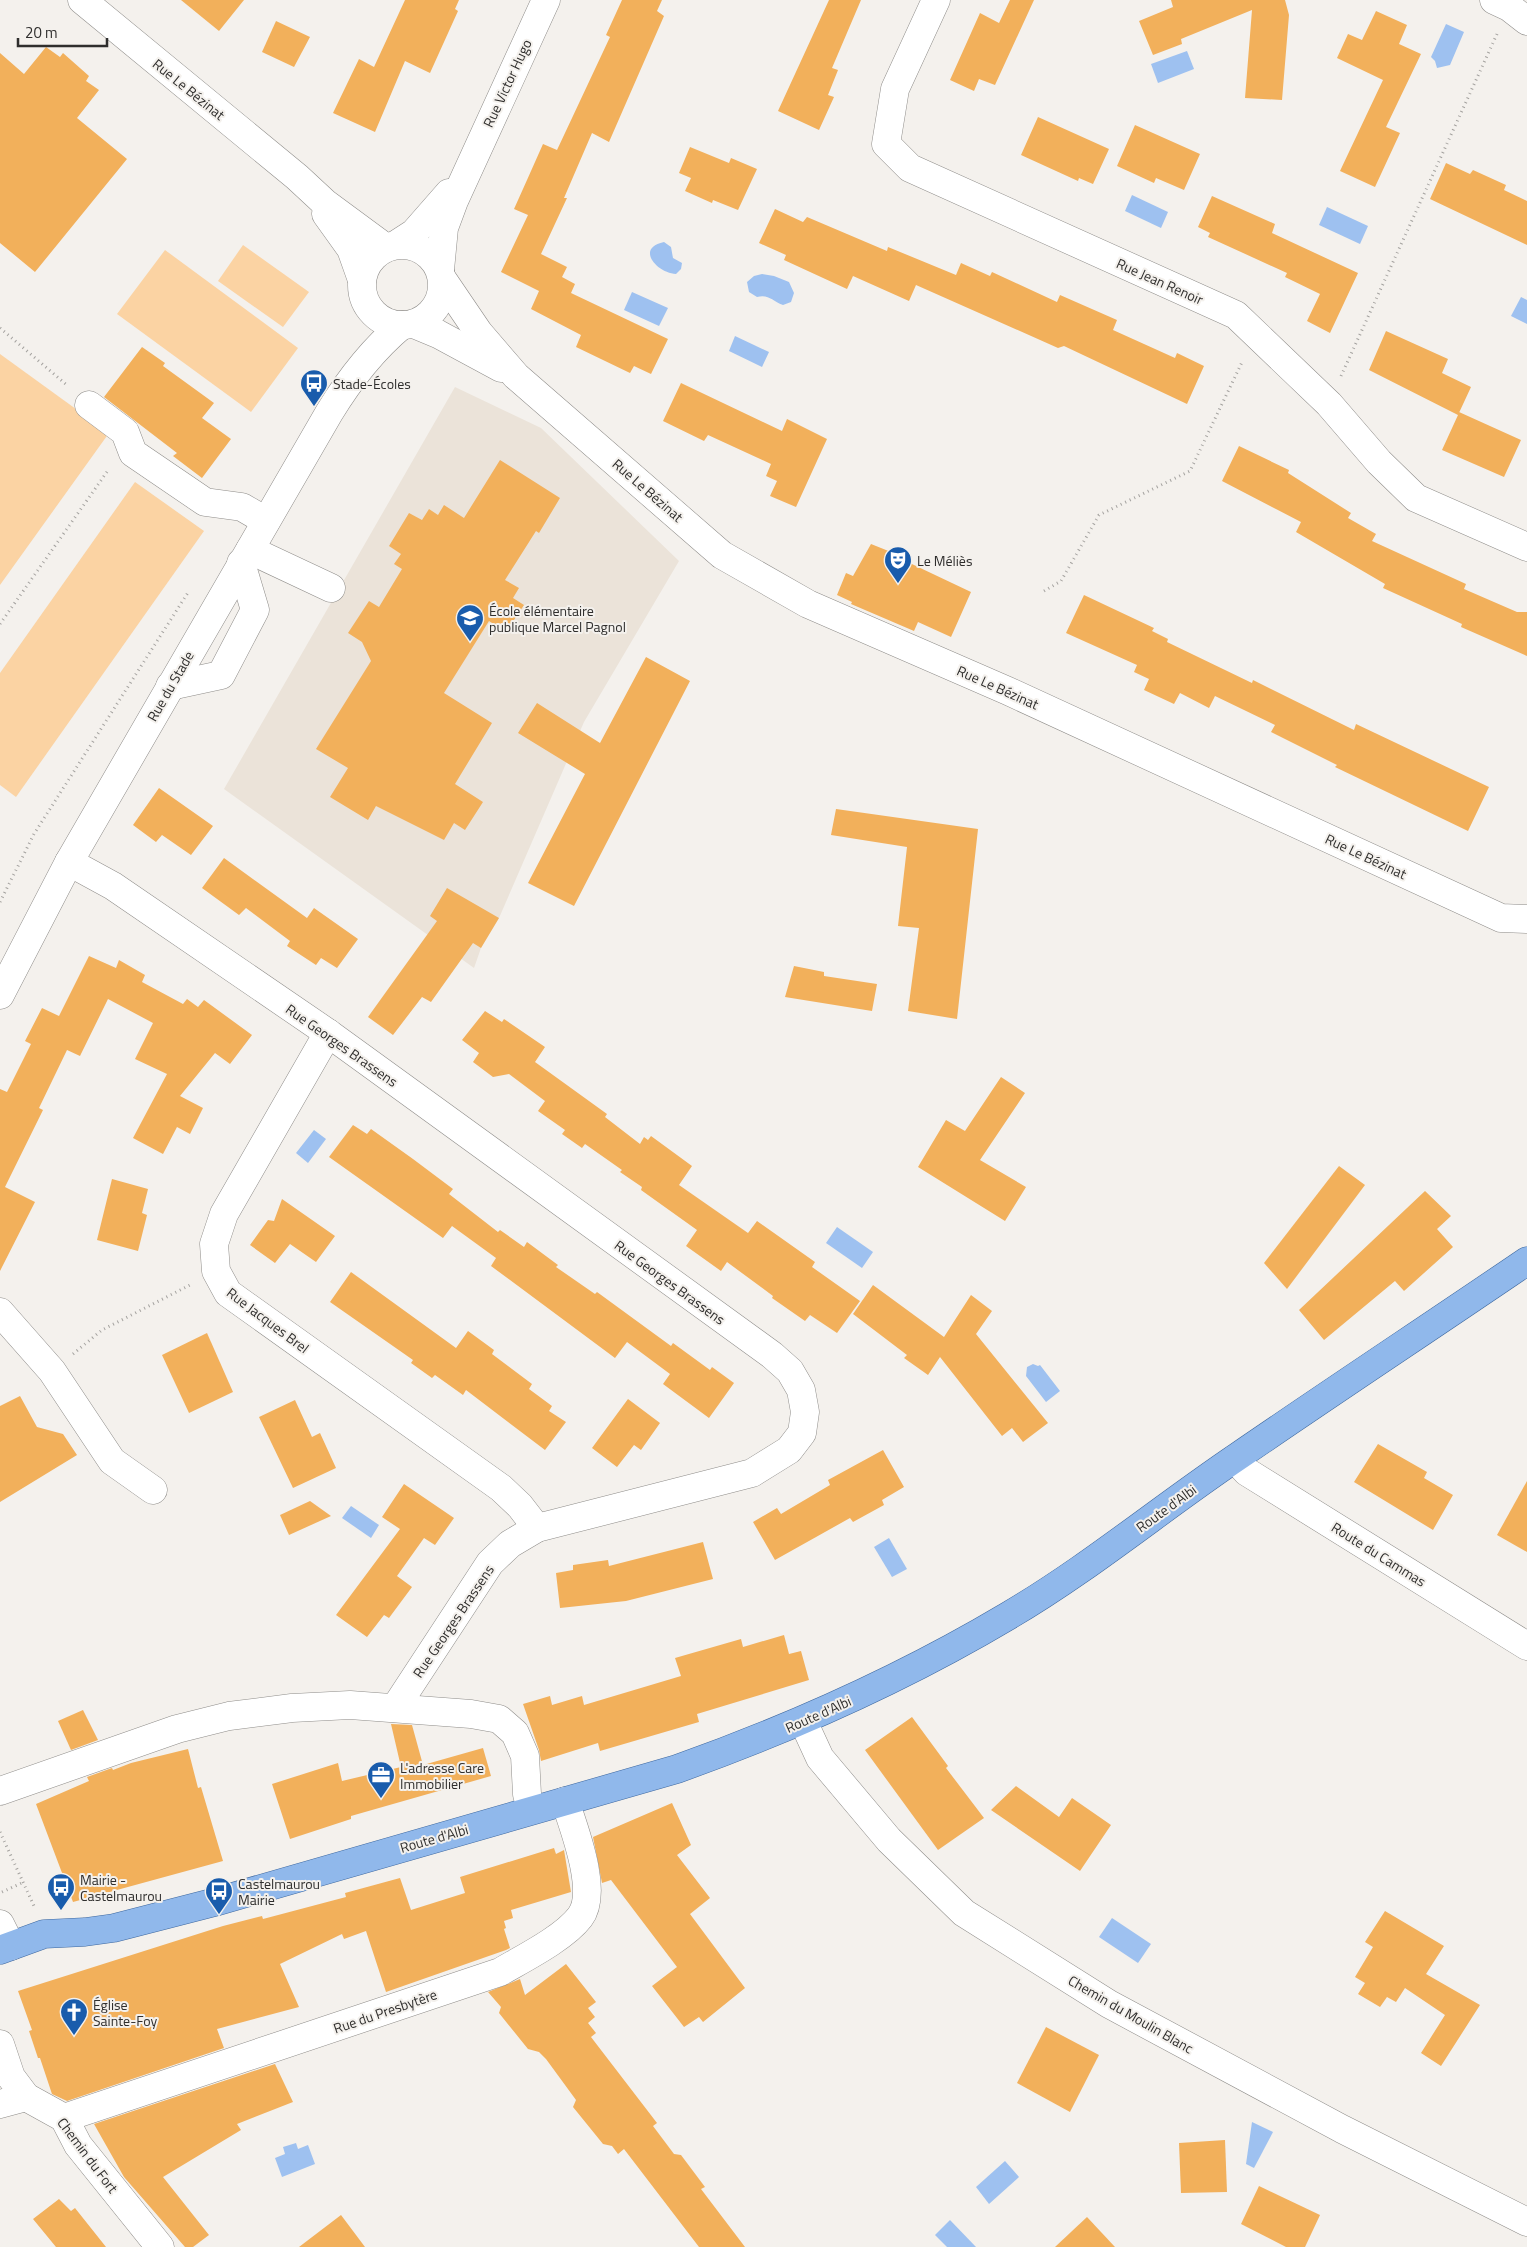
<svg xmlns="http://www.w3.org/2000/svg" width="1527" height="2247" font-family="'Titillium Web',sans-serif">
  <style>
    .built { fill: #ebe3d9 }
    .green { fill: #fbd3a3 }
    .water { fill: #9ec1f0 }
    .building { fill: #f2b05b }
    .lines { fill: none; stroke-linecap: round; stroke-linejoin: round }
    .minor-casing { stroke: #8f8d8a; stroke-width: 29 }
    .major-casing { stroke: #3e689f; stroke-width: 29 }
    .path { stroke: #a5a3a0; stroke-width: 3; stroke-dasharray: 1 4; stroke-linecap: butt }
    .minor { stroke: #fff; stroke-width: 28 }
    .major { stroke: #90b8eb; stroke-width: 28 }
    .labels { text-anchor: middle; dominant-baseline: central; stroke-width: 4; stroke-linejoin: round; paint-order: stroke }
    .street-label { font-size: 14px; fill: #2f2e2d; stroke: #f4f1ed }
    .poi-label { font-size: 14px; fill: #2f2e2d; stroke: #f4f1ed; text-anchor: start }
  </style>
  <rect width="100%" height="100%" fill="#f4f1ed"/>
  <!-- built -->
  <path class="built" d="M455,387L541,428L679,561L584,722L499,918L481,948L474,968L224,789Z"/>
  <!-- green -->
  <g class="green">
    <path d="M243,245L309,292L283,327L218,281Z"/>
    <path d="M165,250L298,348L251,412L117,314Z"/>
    <path d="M0,354L109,433L0,585Z"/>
    <path d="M135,482L204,531L16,797L0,785V673Z"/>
  </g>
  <!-- water -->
  <g class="water">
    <path d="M1446,24L1464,32L1450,65L1437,68L1435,61L1431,57Z"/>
    <path d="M1187,51L1194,69L1158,83L1151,64Z"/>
    <path d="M1132,195L1168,212L1161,228L1125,211Z"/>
    <path d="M1327,207L1368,226L1360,244L1319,225Z"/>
    <path d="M664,242L671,247L673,258L682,263L681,269L676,274C657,273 635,248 664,242Z"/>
    <path d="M762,274L774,276L789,282L794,293L791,302L783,305C772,301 769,294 757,297L749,292L747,282L754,276Z"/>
    <path d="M632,292L668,308L659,326L624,310Z"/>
    <path d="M1521,297L1527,300V324L1511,316Z"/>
    <path d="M735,336L769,352L762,367L729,351Z"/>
    <path d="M314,1130L326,1139L308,1163L296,1153Z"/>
    <path d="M837,1227L873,1252L862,1268L826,1243Z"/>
    <path d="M1033,1364L1038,1366L1040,1365L1060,1391L1046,1402L1026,1376L1027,1367Z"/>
    <path d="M351,1506L379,1525L371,1538L342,1518Z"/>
    <path d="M889,1538L907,1569L892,1577L874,1547Z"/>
    <path d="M1112,1918L1151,1944L1138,1963L1099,1937Z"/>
    <path d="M1252,2122L1273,2132L1254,2168L1246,2164Z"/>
    <path d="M296,2143L298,2149L308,2145L315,2164L282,2177L275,2158L285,2154L283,2147Z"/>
    <path d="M1005,2161L1019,2177L989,2204L976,2187Z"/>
    <path d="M950,2220L976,2247H947L935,2235Z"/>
  </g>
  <!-- building -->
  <g class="building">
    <path d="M181,0H244L219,31Z"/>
    <path d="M405,0H459L455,9L458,11L430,73L405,61L375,132L333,113L359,59L374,67Z"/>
    <path d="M622,0H662L657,11L664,16L609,142L592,133L564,198H567L541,254L567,267L562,277L575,284L571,293L668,339L651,374L634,366L630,373L576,347L581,335L531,309L539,291L501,272L528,215L514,209L527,180L543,144L557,150L610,37L606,35Z"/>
    <path d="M829,0H861L832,68L838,70L828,95L834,97L819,130L778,111Z"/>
    <path d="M1010,0H1034L995,85L979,79L974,91L950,80L980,13L999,23Z"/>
    <path d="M1171,0H1285L1289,15L1282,100L1245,98L1252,10L1181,39L1182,44L1153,55L1139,21L1173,7Z"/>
    <path d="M1376,11L1407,25L1399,44L1421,54L1386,127L1400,133L1375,187L1340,171L1383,80L1337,58L1348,34L1362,40Z"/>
    <path d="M276,21L310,37L294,67L262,52Z"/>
    <path d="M46,47L60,57L63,53L89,76L86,81L99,90L77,118L127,159L35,272L0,243V53L24,74Z"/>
    <path d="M1038,117L1109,149L1093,184L1079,178L1078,181L1021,155Z"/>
    <path d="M1135,125L1200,154L1184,190L1156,178L1154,183L1117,166Z"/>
    <path d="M690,147L729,163L731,158L757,169L738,210L713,200L712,203L685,191L691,178L679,173Z"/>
    <path d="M1446,163L1470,174L1473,170L1506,185L1504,190L1527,201V245L1430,199Z"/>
    <path d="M1212,196L1275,224L1272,233L1358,273L1330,333L1307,321L1320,294L1285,277L1287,273L1208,237L1210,233L1198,227Z"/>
    <path d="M775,209L803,222L807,217L887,251L888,247L956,275L961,263L990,276L992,272L1057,302L1060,295L1117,320L1113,330L1175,358L1177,353L1204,366L1187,404L1064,346L1058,348L916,285L909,301L853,276L847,289L784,260L786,255L759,243Z"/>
    <path d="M1386,331L1448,359L1442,373L1471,387L1458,415L1459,412L1521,440L1504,477L1442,450L1458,415L1369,370Z"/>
    <path d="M142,347L165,363L163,366L214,403L202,418L231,439L202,478L173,456L177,453L104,397Z"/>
    <path d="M681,383L782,431L787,419L827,439L796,507L770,496L777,481L766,476L771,464L708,435L704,441L663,421Z"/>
    <path d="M1239,446L1289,470L1288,473L1351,513L1348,518L1376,534L1372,541L1466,584L1464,589L1517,612H1527V656L1461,627L1462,624L1383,588L1385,584L1296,532L1301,522L1222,481Z"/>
    <path d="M500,460L560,498L539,533L536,531L505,580L519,588L513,598L524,605L506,632L489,621L444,693L492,723L455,784L483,802L465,830L454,823L444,840L376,806L368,820L330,797L348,768L316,749L371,661L362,642L348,633L369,601L379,607L402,569L394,564L401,554L389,546L409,513L422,520L429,509L438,515L444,505L464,518Z"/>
    <path d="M871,544L896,554L895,556L971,592L951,637L918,622L914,631L851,604L852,602L837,595L846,573L853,576Z"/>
    <path d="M1084,595L1154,628L1152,631L1168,639L1167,642L1252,683L1253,680L1354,730L1356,724L1489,787L1468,831L1335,767L1337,765L1271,732L1275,725L1215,696L1209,708L1180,693L1174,704L1144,690L1149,679L1134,672L1137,665L1066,633Z"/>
    <path d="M646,657L690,681L574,906L528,883L585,774L518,733L537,703L600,743Z"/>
    <path d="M159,788L213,826L191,855L162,835L156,842L133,825Z"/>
    <path d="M836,809L978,829L957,1019L908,1011L919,928L898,926L907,847L831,835Z"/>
    <path d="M224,858L307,918L314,908L358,939L337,968L321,958L316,965L287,946L290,941L246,908L239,915L202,888Z"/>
    <path d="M447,888L499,918L481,948L473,943L431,1002L422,997L393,1035L368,1017L437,921L430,916Z"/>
    <path d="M89,956L116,968L119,960L145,975L142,982L183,1004L187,999L198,1007L204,1000L252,1035L230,1064L215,1053L180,1096L203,1108L190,1134L177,1127L163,1154L133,1138L167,1074L135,1059L153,1023L108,999L80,1056L67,1050L39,1108L43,1110L5,1187L35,1202L0,1271V1089L7,1092L31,1044L25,1041L42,1008L59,1016Z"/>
    <path d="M794,966L824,972V976L877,984L872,1011L785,997Z"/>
    <path d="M485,1011L502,1022L504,1019L545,1047L535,1062L607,1114L605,1117L640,1144L644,1137L648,1140L651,1136L692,1166L679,1185L748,1233L757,1221L815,1262L812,1267L860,1301L837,1333L810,1315L805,1321L772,1298L773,1296L727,1262L721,1271L686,1246L697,1230L641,1190L642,1187L620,1172L622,1170L585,1144L582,1148L562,1134L565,1130L538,1111L545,1101L509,1074L493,1077L473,1062L479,1053L462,1040Z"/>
    <path d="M1001,1077L1025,1093L980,1160L1026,1187L1005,1221L918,1167L946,1120L965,1131Z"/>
    <path d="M353,1125L367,1134L371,1129L413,1159L453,1189L449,1194L498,1232L500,1230L524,1247L527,1242L558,1265L556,1267L595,1294L597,1292L671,1346L673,1343L710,1370L712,1367L734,1383L709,1418L663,1384L670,1374L627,1342L615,1358L491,1266L496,1258L452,1226L443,1238L329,1157Z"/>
    <path d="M1339,1166L1365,1185L1287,1289L1264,1263Z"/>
    <path d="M112,1179L148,1189L142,1213L147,1215L138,1251L97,1240Z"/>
    <path d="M1425,1191L1451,1216L1437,1229L1453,1247L1404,1291L1395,1281L1324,1340L1299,1310Z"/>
    <path d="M282,1199L335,1236L316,1262L290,1244L275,1263L250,1245L268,1220L274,1221Z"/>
    <path d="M351,1272L456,1348L468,1331L494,1350L492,1354L532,1384L529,1389L552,1406L549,1411L566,1422L545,1450L466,1390L463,1395L435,1375L432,1378L411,1363L413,1360L330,1302Z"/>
    <path d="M873,1285L944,1337L971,1295L992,1311L976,1334L1048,1423L1023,1442L1012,1428L1002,1436L940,1357L928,1375L904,1358L907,1355L853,1314Z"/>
    <path d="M207,1333L233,1392L189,1413L162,1355Z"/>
    <path d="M20,1396L37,1427L63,1434L77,1455L0,1502V1406Z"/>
    <path d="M628,1399L660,1423L641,1450L634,1445L617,1467L592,1448Z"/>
    <path d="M295,1400L312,1437L320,1433L336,1468L293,1488L259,1417Z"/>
    <path d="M1378,1444L1427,1472L1424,1478L1453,1495L1433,1530L1354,1482Z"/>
    <path d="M883,1450L904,1487L882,1500L884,1505L853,1522L850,1518L775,1560L753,1522L777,1508L781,1514L830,1485L828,1480Z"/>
    <path d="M1527,1481V1552L1497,1535Z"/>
    <path d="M404,1484L454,1518L435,1545L424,1538L397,1576L412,1587L389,1618L384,1615L367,1637L336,1615L400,1529L382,1517Z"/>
    <path d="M310,1501L331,1516L289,1535L280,1515Z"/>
    <path d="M703,1542L713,1579L626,1601L560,1608L556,1573L573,1570V1565L608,1560L609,1566Z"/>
    <path d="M784,1635L789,1654L801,1651L809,1680L697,1714L699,1722L600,1751L598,1743L541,1761L539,1750L523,1704L550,1696L552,1705L582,1696L584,1705L681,1676L675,1658L741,1639L743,1647Z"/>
    <path d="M83,1710L98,1740L71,1750L58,1721Z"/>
    <path d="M912,1717L948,1766L946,1768L984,1818L938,1850L865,1750Z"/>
    <path d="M391,1724L412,1725L423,1765L483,1748L491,1776L351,1816V1819L290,1839L272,1784L338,1763L342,1781L401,1767Z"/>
    <path d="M188,1749L198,1788L201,1787L223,1861L73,1902L36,1804L89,1781L87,1777L112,1768L113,1770L131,1763Z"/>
    <path d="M1016,1786L1059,1817L1072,1798L1111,1825L1080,1871L991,1810Z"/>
    <path d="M672,1803L691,1845L677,1855L710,1898L690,1914L745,1988L703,2022L699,2017L684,2027L652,1986L677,1967L611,1880L602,1883L593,1837Z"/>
    <path d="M554,1848L556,1854L564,1850L571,1892L511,1910L513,1918L504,1921L506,1928L504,1929L510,1948L506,1950L386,1992L366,1931L344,1939L342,1934L280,1964L299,2007L217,2029L224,2048L67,2101L52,2094L40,2058H38L29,2031L32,2030L18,1991L223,1926L262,1916L263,1919L346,1897L345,1893L400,1878L411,1910L465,1893L460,1877Z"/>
    <path d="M1385,1911L1444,1946L1426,1974L1480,2005L1441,2066L1421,2053L1445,2015L1405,1988L1396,2002L1387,1997L1380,2007L1358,1994L1365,1983L1355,1977L1373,1947L1365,1942Z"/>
    <path d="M566,1964L596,2002L588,2008L595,2017L588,2023L596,2033L591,2037L657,2123L653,2126L674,2154L681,2155L705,2187L701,2189L745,2247H699L624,2149L618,2154L612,2146L603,2144L573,2107L576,2100L546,2059L539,2052L528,2049L499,2013L501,2007L488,1992L520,1979L525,1995Z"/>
    <path d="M1046,2027L1099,2055L1070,2112L1017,2083Z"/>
    <path d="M275,2064L293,2102L237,2124L241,2130L163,2177L209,2235L193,2247H185L124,2177L94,2124Z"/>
    <path d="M1225,2140L1227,2192L1181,2193L1179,2143Z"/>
    <path d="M1259,2186L1320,2215L1305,2247H1286L1241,2224Z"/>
    <path d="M59,2199L71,2211L75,2208L106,2247H56L33,2219Z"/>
    <path d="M341,2215L365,2247H299Z"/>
    <path d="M1087,2217L1115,2247H1055Z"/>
  </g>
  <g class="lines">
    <!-- minor casing -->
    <g class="minor-casing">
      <g id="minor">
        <path d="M82,0L297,177L325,203L386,248"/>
        <path d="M936,0L895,89L886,144L910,168L1236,315L1329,404L1379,462L1416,498L1527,547"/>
        <path d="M1494,0L1509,7L1527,21"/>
        <path d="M326,214L351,249L362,280"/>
        <path d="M397,244L414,233L449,193"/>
        <circle cx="402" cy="285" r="40"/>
        <path d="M440,270L444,228L454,201L546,0"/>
        <path d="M443,280L479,333L516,376L722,555L808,604L1008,691L1501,918L1527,919"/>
        <path d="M414,324L438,334L501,368"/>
        <path d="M89,405L125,432L133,453L205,502L242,507L266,521"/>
        <path d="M250,550L331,588"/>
        <path d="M170,686L221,675L255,610L241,563"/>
        <path d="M69,862L113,886L328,1033L772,1355L790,1371L801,1390L805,1412L802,1433L789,1450L752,1473L537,1528L510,1544L490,1563L395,1708"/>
        <path d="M0,995L69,862L329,413C349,380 372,350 402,325"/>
        <path d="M328,1033L224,1214L214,1244L216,1271L228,1293L501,1488L520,1506L537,1528"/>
        <path d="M0,1312L52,1371L112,1461L153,1490"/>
        <path d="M1235,1459L1247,1472L1527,1646"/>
        <path d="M803,1721L820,1758L889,1840L964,1913L1109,2004L1342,2129L1527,2222"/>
        <path d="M0,1791L177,1729L229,1716L292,1708L350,1705L471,1714L499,1719L515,1733L525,1756L527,1794L531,1810"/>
        <path d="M0,1924L11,1946"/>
        <path d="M0,2044L11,2077L26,2097L64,2118L78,2145L160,2247"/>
        <path d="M0,2104L26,2097"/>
        <path d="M64,2118L500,1972C524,1958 564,1938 580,1917C599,1892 574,1829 565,1801"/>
      </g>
    </g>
    <!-- major casing -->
    <g class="major-casing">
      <path id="major" d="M0,1950L44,1934L85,1932L114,1928L215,1902L677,1769C792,1728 902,1679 1008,1616C1088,1569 1160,1509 1237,1457C1333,1391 1430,1327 1527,1261"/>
    </g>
    <!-- path -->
    <g class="path">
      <path d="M0,328L68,386"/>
      <path d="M1341,376L1497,34"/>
      <path d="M1044,591L1061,581L1099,515L1190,471L1243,360"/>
      <path d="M0,624L109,469"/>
      <path d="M0,902L34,834L189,591"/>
      <path d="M73,1354L102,1330L190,1285"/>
      <path d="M0,1832L34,1906"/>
      <path d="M2,1892L24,1882"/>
    </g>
    <!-- minor -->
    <use href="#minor" class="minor"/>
    <!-- major -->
    <use href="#major" class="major"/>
  </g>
  <!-- icons -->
  <defs>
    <g id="bus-pin" transform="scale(1.4375)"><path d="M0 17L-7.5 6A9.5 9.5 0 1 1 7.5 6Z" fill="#195cac" stroke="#f4f1ed"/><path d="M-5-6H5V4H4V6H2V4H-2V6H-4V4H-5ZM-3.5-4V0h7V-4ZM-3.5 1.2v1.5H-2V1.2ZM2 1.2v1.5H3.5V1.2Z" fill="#fff"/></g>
    <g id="theatre-pin" transform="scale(1.4375)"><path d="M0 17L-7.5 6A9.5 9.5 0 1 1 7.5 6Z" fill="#195cac" stroke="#f4f1ed"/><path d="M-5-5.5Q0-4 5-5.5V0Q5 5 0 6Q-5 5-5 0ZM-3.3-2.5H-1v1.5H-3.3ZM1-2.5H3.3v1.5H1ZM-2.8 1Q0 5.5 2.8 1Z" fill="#fff"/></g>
    <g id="school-pin" transform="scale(1.4375)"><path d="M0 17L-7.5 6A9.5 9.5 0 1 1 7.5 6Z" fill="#195cac" stroke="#f4f1ed"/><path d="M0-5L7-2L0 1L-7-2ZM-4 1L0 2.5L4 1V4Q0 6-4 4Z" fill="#fff"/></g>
    <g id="office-pin" transform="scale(1.4375)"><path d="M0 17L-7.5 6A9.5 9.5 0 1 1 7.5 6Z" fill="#195cac" stroke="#f4f1ed"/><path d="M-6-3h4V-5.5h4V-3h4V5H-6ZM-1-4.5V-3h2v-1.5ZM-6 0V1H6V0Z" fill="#fff"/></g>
    <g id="church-pin" transform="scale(1.4375)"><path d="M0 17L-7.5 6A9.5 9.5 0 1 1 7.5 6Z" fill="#195cac" stroke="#f4f1ed"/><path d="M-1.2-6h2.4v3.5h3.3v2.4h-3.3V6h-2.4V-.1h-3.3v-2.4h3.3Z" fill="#fff"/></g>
  </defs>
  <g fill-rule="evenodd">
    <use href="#bus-pin" x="314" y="383"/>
    <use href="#theatre-pin" x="898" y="560"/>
    <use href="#school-pin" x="470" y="618"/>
    <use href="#office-pin" x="381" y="1775"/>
    <use href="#bus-pin" x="61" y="1887"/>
    <use href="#bus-pin" x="219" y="1891"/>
    <use href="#church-pin" x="74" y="2012"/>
  </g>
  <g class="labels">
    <!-- street labels -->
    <g class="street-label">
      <text transform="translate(507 83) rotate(-65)">Rue Victor Hugo</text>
      <text transform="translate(189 89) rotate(39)">Rue Le Bézinat</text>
      <text transform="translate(1160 281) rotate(24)">Rue Jean Renoir</text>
      <text transform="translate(648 490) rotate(41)">Rue Le Bézinat</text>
      <text transform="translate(170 686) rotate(-60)">Rue du Stade</text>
      <text transform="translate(998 687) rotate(24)">Rue Le Bézinat</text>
      <text transform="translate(1366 856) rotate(25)">Rue Le Bézinat</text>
      <text transform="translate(342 1045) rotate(35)">Rue Georges Brassens</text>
      <text transform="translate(670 1282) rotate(36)">Rue Georges Brassens</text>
      <text transform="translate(268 1320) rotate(37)">Rue Jacques Brel</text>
      <text transform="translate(1166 1508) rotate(-36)">Route d'Albi</text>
      <text transform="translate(1379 1554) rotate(32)">Route du Cammas</text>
      <text transform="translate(453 1621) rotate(-56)">Rue Georges Brassens</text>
      <text transform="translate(818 1714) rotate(-24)">Route d'Albi</text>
      <text transform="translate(434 1838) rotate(-16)">Route d'Albi</text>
      <text transform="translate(385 2011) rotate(-19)">Rue du Presbytère</text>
      <text transform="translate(1131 2014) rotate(30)">Chemin du Moulin Blanc</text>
      <text transform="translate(88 2155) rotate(53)">Chemin du Fort</text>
    </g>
    <!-- poi labels -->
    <g class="poi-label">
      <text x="333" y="383">Stade-Écoles</text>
      <text x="917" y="560">Le Méliès</text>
      <text x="489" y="610">École élémentaire<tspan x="489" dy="16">publique Marcel Pagnol</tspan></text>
      <text x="400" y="1767">L'adresse Care<tspan x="400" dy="16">Immobilier</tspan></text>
      <text x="80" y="1879">Mairie -<tspan x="80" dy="16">Castelmaurou</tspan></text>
      <text x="238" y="1883">Castelmaurou<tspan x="238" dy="16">Mairie</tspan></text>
      <text x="93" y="2004">Église<tspan x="93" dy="16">Sainte-Foy</tspan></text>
    </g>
  </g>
  <!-- scale -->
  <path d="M18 38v8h89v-8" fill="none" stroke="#2f2e2d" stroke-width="2.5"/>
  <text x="25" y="38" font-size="15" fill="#2f2e2d" stroke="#f4f1ed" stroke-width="4" paint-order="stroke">20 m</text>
</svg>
